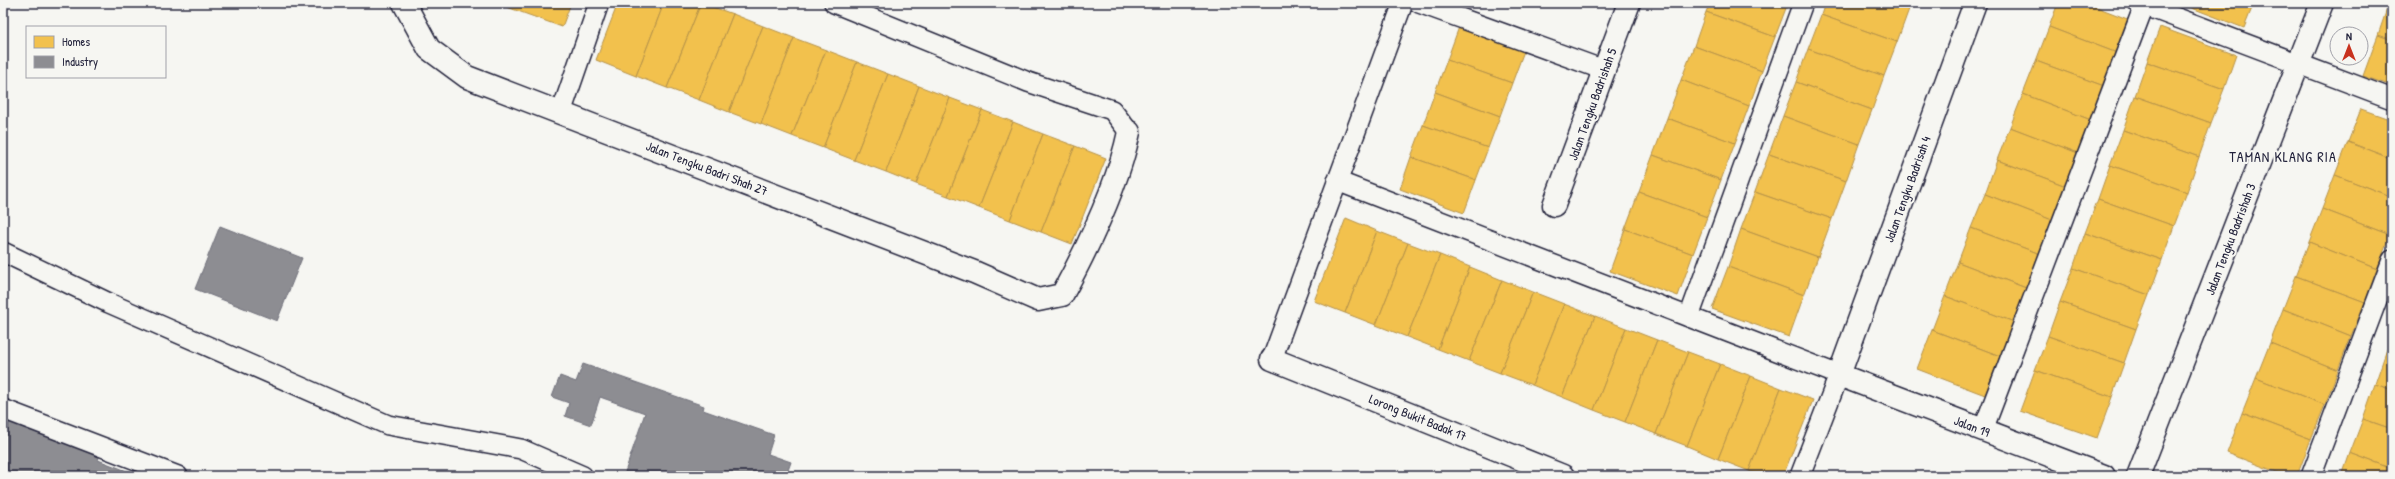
<svg xmlns="http://www.w3.org/2000/svg" width="2395" height="479" font-family="'Patrick Hand',sans-serif">
  <style>
    .homes { fill: #f2c14e; stroke: #b49148 }
    .industry { fill: #8d8d92; stroke: #6d6d78 }
    .lines { fill: none; stroke-linecap: round; stroke-linejoin: round }
    .lane-casing { stroke: #22223b; stroke-width: 22 }
    .street-casing { stroke: #22223b; stroke-width: 25 }
    .lane { stroke: #f6f6f2; stroke-width: 19 }
    .street { stroke: #f6f6f2; stroke-width: 22 }
    .labels { text-anchor: middle; dominant-baseline: central; stroke-width: 4; stroke-linejoin: round; paint-order: stroke }
    .street-label { font-size: 13px; fill: #22223b; stroke: #f6f6f2 }
    .neighbourhood-label { font-size: 14px; letter-spacing: 1px; fill: #22223b; stroke: #f6f6f2 }
  </style>
  <rect width="100%" height="100%" fill="#f6f6f2"/>
  <filter id="ink" filterUnits="userSpaceOnUse"><feTurbulence type="fractalNoise" baseFrequency=".025" numOctaves="2"/><feDisplacementMap in="SourceGraphic" scale="8" xChannelSelector="R" yChannelSelector="G"/><feConvolveMatrix kernelMatrix="1 2 1 2 8 2 1 2 1" color-interpolation-filters="sRGB"/></filter>
  <g filter="url(#ink)">
    <!-- homes -->
    <g class="homes">
      <path d="M496,3H571L562,27Z"/>
      <path d="M618,3H664L636,76L596,60Z"/>
      <path d="M664,3H701L667,88L636,76Z"/>
      <path d="M701,3L733,14L699,100L667,88Z"/>
      <path d="M1710,3H1788L1775,37L1706,12Z"/>
      <path d="M1825,3H1893L1909,9L1897,42L1821,15Z"/>
      <path d="M1893,3H1911L1909,9Z"/>
      <path d="M2058,3H2086L2130,20L2117,53L2049,27Z"/>
      <path d="M2179,3H2254L2244,28Z"/>
      <path d="M2389,3H2392V40L2378,35Z"/>
      <path d="M1706,12L1775,37L1762,71L1694,46Z"/>
      <path d="M733,14L763,26L729,112L699,100Z"/>
      <path d="M1821,15L1897,42L1884,76L1808,49Z"/>
      <path d="M763,26L794,38L761,124L729,112Z"/>
      <path d="M1459,27L1524,51L1512,83L1447,60Z"/>
      <path d="M2049,27L2117,53L2104,86L2036,61Z"/>
      <path d="M2160,27L2236,55L2224,89L2147,62Z"/>
      <path d="M2378,35L2392,40V86L2363,76Z"/>
      <path d="M794,38L826,50L792,136L761,124Z"/>
      <path d="M1694,46L1762,71L1749,106L1681,80Z"/>
      <path d="M1808,49L1884,76L1872,110L1796,82Z"/>
      <path d="M826,50L857,62L823,148L792,136Z"/>
      <path d="M1447,60L1512,83L1500,116L1435,92Z"/>
      <path d="M2036,61L2104,86L2091,120L2023,94Z"/>
      <path d="M857,62L888,74L854,160L823,148Z"/>
      <path d="M2147,62L2224,89L2211,123L2135,96Z"/>
      <path d="M888,74L919,86L886,172L854,160Z"/>
      <path d="M1681,80L1749,106L1735,143L1667,118Z"/>
      <path d="M1796,82L1872,110L1859,144L1783,116Z"/>
      <path d="M919,86L950,98L916,184L886,172Z"/>
      <path d="M1435,92L1500,116L1488,148L1423,125Z"/>
      <path d="M2023,94L2091,120L2078,153L2010,127Z"/>
      <path d="M2135,96L2211,123L2199,157L2123,130Z"/>
      <path d="M950,98L982,110L948,196L916,184Z"/>
      <path d="M2361,109L2392,120V159L2348,142Z"/>
      <path d="M982,110L1013,122L979,208L948,196Z"/>
      <path d="M1783,116L1859,144L1846,181L1769,154Z"/>
      <path d="M1667,118L1735,143L1721,180L1653,155Z"/>
      <path d="M1013,122L1043,134L1010,220L979,208Z"/>
      <path d="M1423,125L1488,148L1476,180L1411,157Z"/>
      <path d="M2010,127L2078,153L2066,186L1997,160Z"/>
      <path d="M2123,130L2199,157L2187,192L2110,165Z"/>
      <path d="M1043,134L1075,146L1041,232L1010,220Z"/>
      <path d="M2348,142L2392,159V197L2335,175Z"/>
      <path d="M1075,146L1106,158L1072,244L1041,232Z"/>
      <path d="M1769,154L1846,181L1832,219L1755,192Z"/>
      <path d="M1653,155L1721,180L1707,217L1639,192Z"/>
      <path d="M1411,157L1476,180L1464,213L1400,189Z"/>
      <path d="M1997,160L2066,186L2052,220L1985,194Z"/>
      <path d="M2110,165L2187,192L2174,226L2098,199Z"/>
      <path d="M2335,175L2392,197V230L2390,235L2322,209Z"/>
      <path d="M1639,192L1707,217L1693,254L1625,229Z"/>
      <path d="M1755,192L1832,219L1818,257L1741,229Z"/>
      <path d="M1985,194L2052,220L2040,254L1971,228Z"/>
      <path d="M2098,199L2174,226L2162,260L2085,233Z"/>
      <path d="M2322,209L2390,235L2377,269L2309,242Z"/>
      <path d="M1346,218L1377,231L1345,313L1314,301Z"/>
      <path d="M1971,228L2040,254L2026,288L1958,262Z"/>
      <path d="M1625,229L1693,254L1678,296L1610,271Z"/>
      <path d="M1741,229L1818,257L1804,295L1728,267Z"/>
      <path d="M1377,231L1408,243L1376,325L1345,313Z"/>
      <path d="M2085,233L2162,260L2149,295L2073,268Z"/>
      <path d="M2309,242L2377,269L2365,302L2296,276Z"/>
      <path d="M1408,243L1440,255L1407,337L1376,325Z"/>
      <path d="M1440,255L1470,267L1438,349L1407,337Z"/>
      <path d="M1958,262L2026,288L2014,322L1945,296Z"/>
      <path d="M1470,267L1502,280L1469,361L1438,349Z"/>
      <path d="M1728,267L1804,295L1789,337L1712,309Z"/>
      <path d="M2073,268L2149,295L2136,329L2060,302Z"/>
      <path d="M2296,276L2365,302L2351,336L2283,309Z"/>
      <path d="M1502,280L1533,292L1500,373L1469,361Z"/>
      <path d="M1533,292L1564,304L1532,385L1500,373Z"/>
      <path d="M1945,296L2014,322L2000,356L1932,330Z"/>
      <path d="M2060,302L2136,329L2124,363L2048,336Z"/>
      <path d="M1564,304L1595,316L1562,397L1532,385Z"/>
      <path d="M2283,309L2351,336L2338,370L2270,343Z"/>
      <path d="M1595,316L1626,328L1594,410L1562,397Z"/>
      <path d="M1626,328L1657,340L1625,422L1594,410Z"/>
      <path d="M1932,330L2000,356L1985,395L1917,369Z"/>
      <path d="M2048,336L2124,363L2112,397L2035,370Z"/>
      <path d="M1657,340L1688,352L1656,434L1625,422Z"/>
      <path d="M2270,343L2338,370L2325,405L2256,378Z"/>
      <path d="M2387,349L2392,350V390L2375,384Z"/>
      <path d="M1688,352L1720,364L1687,446L1656,434Z"/>
      <path d="M1720,364L1751,376L1718,459L1687,446Z"/>
      <path d="M2035,370L2112,397L2097,438L2020,411Z"/>
      <path d="M1751,376L1781,388L1749,471L1718,459Z"/>
      <path d="M2256,378L2325,405L2311,439L2242,413Z"/>
      <path d="M2375,384L2392,390V429L2363,419Z"/>
      <path d="M1781,388L1813,400L1783,476H1762L1749,471Z"/>
      <path d="M2242,413L2311,439L2297,476H2287L2227,453Z"/>
      <path d="M2363,419L2392,429V469L2350,453Z"/>
      <path d="M2350,453L2392,469V476H2342Z"/>
    </g>
    <!-- industry -->
    <g class="industry">
      <path d="M220,226L302,258L277,321L195,289Z"/>
      <path d="M583,364L704,406L703,410L774,435L768,454L791,462L786,476L624,475L645,413L600,397L591,425L565,416L569,403L552,397L560,376L576,382Z"/>
      <path d="M3,400L106,439L98,460L140,476H3Z"/>
    </g>
    <g class="lines">
      <!-- lane casing -->
      <g class="lane-casing">
        <g id="lane">
          <path d="M834,3L1028,82L1112,110L1129,132"/>
          <path d="M1419,3L1604,70"/>
          <path d="M2138,3L2392,99"/>
          <path d="M561,113L599,3"/>
          <path d="M1337,181L1839,375L1800,476"/>
          <path d="M3,252L109,303L388,425L521,449L583,476"/>
          <path d="M1689,317L1803,3"/>
          <path d="M1272,359L1403,3"/>
          <path d="M3,409L178,476"/>
          <path d="M1983,430L2145,3"/>
          <path d="M2311,476L2392,260"/>
        </g>
      </g>
      <!-- street casing -->
      <g class="street-casing">
        <g id="street">
          <path d="M404,3L429,49L467,77L974,272L1038,300L1062,295C1088,247 1118,185 1129,132"/>
          <path d="M1975,3L1839,375L2104,476"/>
          <path d="M1554,205L1629,3"/>
          <path d="M1272,359L1563,476"/>
          <path d="M2138,476L2322,3"/>
        </g>
      </g>
      <!-- lane -->
      <use href="#lane" class="lane"/>
      <!-- street -->
      <use href="#street" class="street"/>
    </g>
  </g>
  <g class="labels">
    <!-- street labels -->
    <g class="street-label">
      <text transform="translate(1592 104) rotate(-70)">Jalan Tengku Badrishah 5</text>
      <text transform="translate(707 168) rotate(21)">Jalan Tengku Badri Shah 27</text>
      <text transform="translate(1907 189) rotate(-70)">Jalan Tengku Badrisah 4</text>
      <text transform="translate(2230 239) rotate(-69)">Jalan Tengku Badrishah 3</text>
      <text transform="translate(1418 417) rotate(22)">Lorong Bukit Badak 17</text>
      <text transform="translate(1972 426) rotate(21)">Jalan 19</text>
    </g>
    <!-- neighbourhood labels -->
    <g class="neighbourhood-label">
      <text x="2283" y="156">TAMAN KLANG RIA</text>
    </g>
  </g>
  <!-- margin -->
  <rect width="2395" height="479" fill="none" stroke="#f6f6f2" stroke-width="16"/>
  <rect x="8" y="8" width="2379" height="463" fill="none" stroke="#22223b" stroke-width="1.5" filter="url(#ink)"/>
  <!-- legend -->
  <rect x="26" y="26" width="140" height="52" fill="#f6f6f2" stroke="#a1a1a9"/>
  <rect x="34" y="36" width="20" height="12" fill="#f2c14e" stroke="#a1a1a9"/>
  <text x="62" y="46" font-size="12" fill="#22223b">Homes</text>
  <rect x="34" y="56" width="20" height="12" fill="#8d8d92" stroke="#a1a1a9"/>
  <text x="62" y="66" font-size="12" fill="#22223b">Industry</text>
  <!-- north arrow -->
  <g transform="translate(2349 46)"><circle r="19" fill="#f6f6f2" stroke="#a1a1a9"/>
  <path d="M0-3L7 15L0 10L-7 15Z" fill="#c8321e"/>
  <text y="-6" font-size="11" font-weight="bold" text-anchor="middle" fill="#22223b">N</text>
  </g>
</svg>
